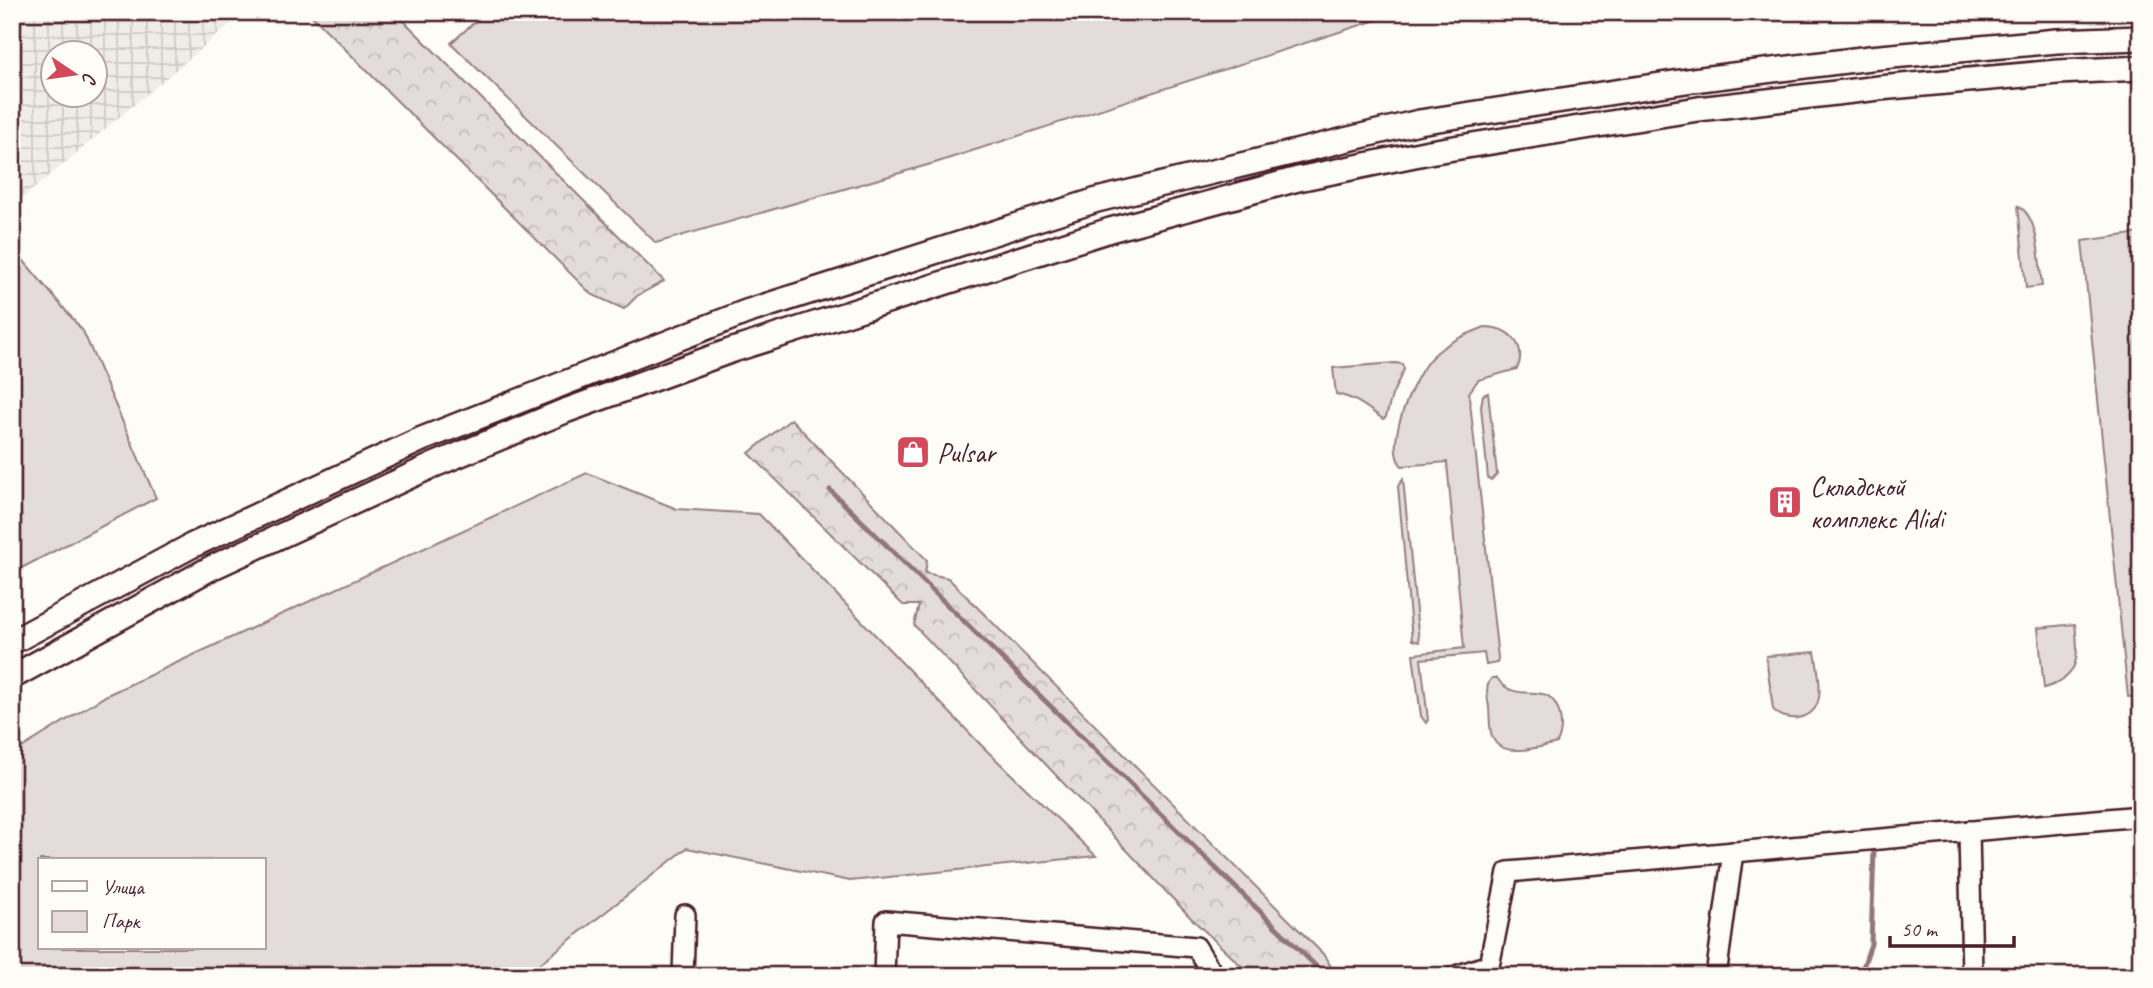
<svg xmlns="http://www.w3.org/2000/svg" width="2153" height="988" font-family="Caveat,sans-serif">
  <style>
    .industrial { fill: url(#industrial-grid); fill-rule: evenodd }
    .green { fill: #e3dcda; stroke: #967e82; stroke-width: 2; fill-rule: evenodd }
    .forest { fill: url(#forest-crowns); stroke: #967e82; stroke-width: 2 }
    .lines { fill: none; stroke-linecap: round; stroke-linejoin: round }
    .stream { stroke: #91777b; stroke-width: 5 }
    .minor-casing { stroke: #4a1f2b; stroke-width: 24 }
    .major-casing { stroke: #4a1f2b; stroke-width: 28 }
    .minor { stroke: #fdfcf7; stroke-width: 19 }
    .major { stroke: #fdfcf7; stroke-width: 23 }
    .labels { text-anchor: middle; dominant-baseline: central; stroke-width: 5; stroke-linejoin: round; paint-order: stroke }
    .poi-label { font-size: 28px; fill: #4a1f2b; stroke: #fdfcf7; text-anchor: start }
  </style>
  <defs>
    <pattern id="industrial-grid" width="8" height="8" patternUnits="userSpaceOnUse" patternTransform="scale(1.75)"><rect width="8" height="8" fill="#f0ece8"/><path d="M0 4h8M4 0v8" fill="none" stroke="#cfcac7"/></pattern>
    <pattern id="forest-crowns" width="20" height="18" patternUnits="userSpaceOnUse" patternTransform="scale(1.75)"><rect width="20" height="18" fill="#e3dcda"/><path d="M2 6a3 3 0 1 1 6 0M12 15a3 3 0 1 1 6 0" fill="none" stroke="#c4bcbb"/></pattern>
  </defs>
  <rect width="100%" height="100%" fill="#fdfcf7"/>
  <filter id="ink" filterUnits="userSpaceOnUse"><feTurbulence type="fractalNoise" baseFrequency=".0143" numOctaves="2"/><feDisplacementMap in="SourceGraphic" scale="14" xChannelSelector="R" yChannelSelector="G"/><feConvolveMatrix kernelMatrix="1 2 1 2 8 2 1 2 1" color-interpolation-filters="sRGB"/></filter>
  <g filter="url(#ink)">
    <!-- industrial -->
    <path class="industrial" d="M12,12H245L12,207ZM52,52H94V94H52Z"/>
    <!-- green -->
    <g class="green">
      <path d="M486,12H1401L938,162L656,243L451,43Z"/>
      <path d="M2018,206C2040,217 2039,264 2042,286L2026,288Z"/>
      <path d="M2141,233V696L2128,697L2082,241Z"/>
      <path d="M12,247L83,331L156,498L12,573Z"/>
      <path d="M1485,327C1508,327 1528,344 1517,369L1478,380L1469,393L1498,658L1497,663L1486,665L1484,653L1421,659L1428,720L1426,723L1421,716L1413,654L1464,648L1447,462L1402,466C1382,448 1415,372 1433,356C1447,342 1467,334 1485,327Z"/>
      <path d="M1395,363L1402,364L1404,369L1392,395L1386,417L1383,419C1365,407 1359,399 1336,394L1333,368Z"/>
      <path d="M1488,393L1497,474L1491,480L1488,478L1481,407L1483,395Z"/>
      <path d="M587,473L677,509L759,514L981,745L1096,856L850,881L687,848L524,976H12V754L107,695ZM40,860H264V948H40Z"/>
      <path d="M1403,479L1419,642L1412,640L1398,486Z"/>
      <path d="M2075,624C2079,657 2080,678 2044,688L2038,628Z"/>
      <path d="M1815,652C1818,674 1830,713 1798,718C1788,719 1778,716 1773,709L1766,656Z"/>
      <path d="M1492,678H1497C1518,709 1551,674 1560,716C1562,726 1561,735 1557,743C1539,747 1500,760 1492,736C1489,728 1490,717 1489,708C1488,698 1484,686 1492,678Z"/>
    </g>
    <!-- forest -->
    <g class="forest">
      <path d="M308,12H392L400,17L664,281L637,296L624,309L591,294Z"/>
      <path d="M791,419L927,560L925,573L948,578L1323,954L1337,976H1252L1191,918L914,625L919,605H903L749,453Z"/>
    </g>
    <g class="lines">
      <!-- stream -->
      <g class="stream">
        <path d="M830,490L1326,976"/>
        <path d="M1860,976L1871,944L1874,849"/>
      </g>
      <!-- minor casing -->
      <g class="minor-casing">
        <g id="minor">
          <path d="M1969,831L1972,976"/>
          <path d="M683,976L685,915"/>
          <path d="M884,976L886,921L1196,947L1214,976"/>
          <path d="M1456,976L1489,965"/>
          <path d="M1487,976L1508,872L2141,816"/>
          <path d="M1716,976L1733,852"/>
        </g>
      </g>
      <!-- major casing -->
      <g class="major-casing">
        <g id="major">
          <path d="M12,642L191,546L422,439L746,312L1097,200L1419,122L1693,80L1870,58L2057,41L2141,38"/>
          <path d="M12,677L211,568L434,465L565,411L730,351L1110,230L1298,179L1429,152L1698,109L1879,88L2058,72L2141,68"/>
        </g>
      </g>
      <!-- minor -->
      <use href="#minor" class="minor"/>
      <!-- major -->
      <use href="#major" class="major"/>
    </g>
  </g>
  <!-- icons -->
  <defs>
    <g id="shop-square" transform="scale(1.75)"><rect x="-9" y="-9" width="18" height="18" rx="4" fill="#d1495b" stroke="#fdfcf7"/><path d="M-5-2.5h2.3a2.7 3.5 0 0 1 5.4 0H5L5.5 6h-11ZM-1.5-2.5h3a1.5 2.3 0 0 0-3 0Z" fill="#fff"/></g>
    <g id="building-square" transform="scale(1.75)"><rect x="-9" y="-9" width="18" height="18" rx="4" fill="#d1495b" stroke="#fdfcf7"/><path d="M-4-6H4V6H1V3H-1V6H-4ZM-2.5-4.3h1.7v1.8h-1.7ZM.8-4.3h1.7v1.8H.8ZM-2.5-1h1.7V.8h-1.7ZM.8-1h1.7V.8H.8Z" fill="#fff"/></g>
  </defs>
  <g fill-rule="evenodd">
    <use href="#shop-square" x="913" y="452"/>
    <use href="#building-square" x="1785" y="502"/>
  </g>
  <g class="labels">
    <!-- poi labels -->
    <g class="poi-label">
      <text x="937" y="452">Pulsar</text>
      <text x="1810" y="486">Складской<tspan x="1810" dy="32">комплекс Alidi</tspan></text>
    </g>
  </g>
  <!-- margin -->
  <rect width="2153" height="988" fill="none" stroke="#fdfcf7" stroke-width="42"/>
  <rect x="21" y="21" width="2111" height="946" fill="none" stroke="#4a1f2b" stroke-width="2.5" filter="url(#ink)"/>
  <!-- legend -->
  <rect x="38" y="858" width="228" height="91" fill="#fdfcf7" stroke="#b5a4a5" stroke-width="2"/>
  <rect x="52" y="881" width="35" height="10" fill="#fdfcf7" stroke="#b5a4a5" stroke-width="2"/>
  <text x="102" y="894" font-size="21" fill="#4a1f2b">Улица</text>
  <rect x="52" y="911" width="35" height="21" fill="#e3dcda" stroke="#b5a4a5" stroke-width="2"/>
  <text x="102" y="928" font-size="21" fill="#4a1f2b">Парк</text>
  <!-- north arrow -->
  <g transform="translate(74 74) rotate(103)"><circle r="33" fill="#fdfcf7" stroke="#b5a4a5" stroke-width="2"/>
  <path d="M0-5L12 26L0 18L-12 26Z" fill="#d1495b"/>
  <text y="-10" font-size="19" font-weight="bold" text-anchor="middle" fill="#4a1f2b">С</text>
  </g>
  <!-- scale -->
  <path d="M1890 936v10h124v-10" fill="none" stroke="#4a1f2b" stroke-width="3.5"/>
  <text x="1901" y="936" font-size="21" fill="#4a1f2b" stroke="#fdfcf7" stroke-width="5" paint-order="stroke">50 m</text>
</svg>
